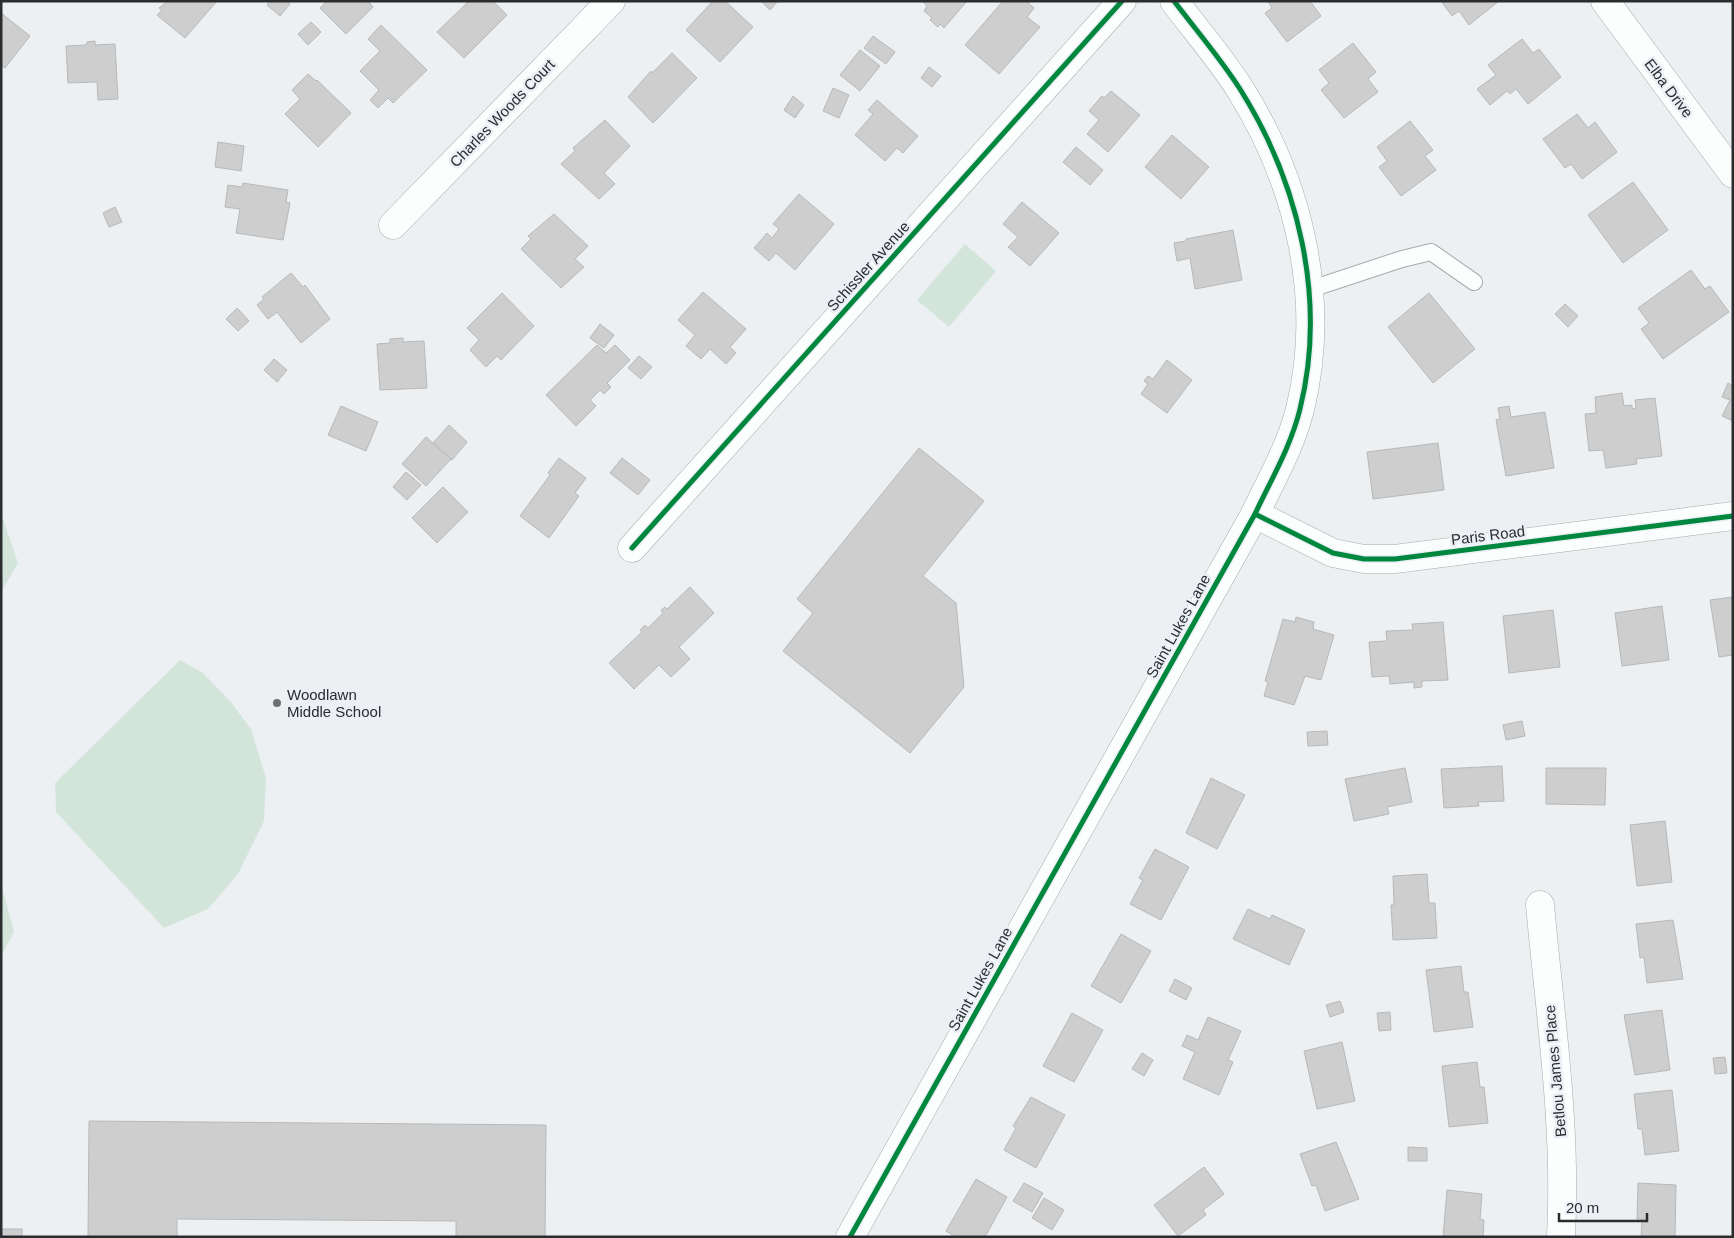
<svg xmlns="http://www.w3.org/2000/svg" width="1734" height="1238" font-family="Helvetica,sans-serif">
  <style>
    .green { fill: #d3e5da }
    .building { fill: #cececf; stroke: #b8b8b8 }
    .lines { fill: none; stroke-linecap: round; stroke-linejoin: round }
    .lane-casing { stroke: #a8aaac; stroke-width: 18 }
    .street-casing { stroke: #a8aaac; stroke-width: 29 }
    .secondary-casing { stroke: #a8aaac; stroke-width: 29 }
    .lane { stroke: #fcfdfd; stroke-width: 16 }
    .street { stroke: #fcfdfd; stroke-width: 28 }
    .secondary { stroke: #fcfdfd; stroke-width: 28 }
    .cycleway-casing { stroke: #eaf0f5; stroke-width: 8 }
    .cycleway { stroke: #00873e; stroke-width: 5 }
    .poi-dot { fill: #6e7173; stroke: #eaf0f5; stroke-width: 2 }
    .labels { text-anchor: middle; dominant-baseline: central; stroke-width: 5; stroke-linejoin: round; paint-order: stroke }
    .street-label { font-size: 15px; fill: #2a2c2e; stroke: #eaf0f5 }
    .poi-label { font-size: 15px; fill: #2a2c2e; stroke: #eaf0f5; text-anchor: start }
  </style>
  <rect width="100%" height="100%" fill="#edf0f2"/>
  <!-- green -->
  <g class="green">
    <path d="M965,244L996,271L949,327L917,300Z"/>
    <path d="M1,513L18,563L1,592Z"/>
    <path d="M180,660L203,673L231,702L251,729L266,778L264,821L238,874L208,909L164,928L56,812L55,783Z"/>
    <path d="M1,883L14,932L1,956Z"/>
  </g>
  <!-- building -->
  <g class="building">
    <path d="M168,1H217L185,38L157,15L162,10L159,8Z"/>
    <path d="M270,1H287L290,4L280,16L267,5Z"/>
    <path d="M327,1H368L373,7L346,34L320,8Z"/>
    <path d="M469,1H493L507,15L464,58L437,32Z"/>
    <path d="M713,1H725L753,27L720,62L686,30Z"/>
    <path d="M761,1H778L770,10Z"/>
    <path d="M922,1H967L944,28L940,24L938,27L930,20L932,18L924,11L927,6Z"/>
    <path d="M1003,1H1026L1034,8L1027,17L1040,27L999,74L965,45Z"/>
    <path d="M1268,1H1310L1321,16L1287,42L1265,13L1272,8Z"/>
    <path d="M1441,1H1499L1469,25L1459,11L1452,16Z"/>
    <path d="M1,13L30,36L5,68L1,65Z"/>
    <path d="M311,22L321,32L308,45L298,34Z"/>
    <path d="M381,25L427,70L393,103L388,98L378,108L370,100L379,90L360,71L380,51L368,39Z"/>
    <path d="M873,36L895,52L886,64L864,48Z"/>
    <path d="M1522,39L1533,53L1539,49L1561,77L1528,104L1516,89L1510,94L1507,91L1490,105L1477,89L1496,75L1488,65Z"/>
    <path d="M95,41V45L115,44L118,99L98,100L97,82L68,83L66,46L86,45L87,42Z"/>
    <path d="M1353,43L1376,72L1368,79L1378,92L1344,118L1321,90L1329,83L1319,70Z"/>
    <path d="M860,50L880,66L860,91L840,75Z"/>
    <path d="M672,53L697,78L653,123L628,97L651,71L652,73Z"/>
    <path d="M929,67L941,76L932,87L921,78Z"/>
    <path d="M308,74L316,81L317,80L351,113L318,147L285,114L300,99L292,90Z"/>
    <path d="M833,88L849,95L839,118L823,111Z"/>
    <path d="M1111,91L1140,115L1108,152L1087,134L1099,120L1089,111L1102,96L1104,98Z"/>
    <path d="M793,96L804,105L795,118L784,110Z"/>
    <path d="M877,100L918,136L903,153L897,148L885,161L855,135L873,114L868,110Z"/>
    <path d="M1577,114L1588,128L1595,122L1617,152L1582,179L1571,164L1565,168L1543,139Z"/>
    <path d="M605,120L630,146L604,173L615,184L599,199L561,164L575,151L573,148Z"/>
    <path d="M1410,121L1433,150L1425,156L1436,170L1401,196L1379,167L1387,161L1377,147Z"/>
    <path d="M1172,135L1209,167L1181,199L1145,167Z"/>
    <path d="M218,142L244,146L241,171L215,167Z"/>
    <path d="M1076,147L1103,170L1090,185L1063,162Z"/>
    <path d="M1633,182L1668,230L1623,263L1588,215Z"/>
    <path d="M243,183L288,190L286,202L290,203L283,240L236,233L240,209L225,207L228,185L242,187Z"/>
    <path d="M799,194L834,224L795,270L776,253L769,261L754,248L767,233L772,238L779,229L773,224Z"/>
    <path d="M1022,202L1059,233L1030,266L1008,247L1018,237L1003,224Z"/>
    <path d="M115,207L122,222L109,227L103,213Z"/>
    <path d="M554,214L588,246L575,259L584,267L561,288L521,249L531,239L528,236Z"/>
    <path d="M1233,230L1242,280L1195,289L1190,258L1177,261L1174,243L1186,241V239Z"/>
    <path d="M1691,270L1705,289L1710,286L1729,312L1663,359L1641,329L1649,323L1638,308Z"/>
    <path d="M291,273L303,287L305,285L330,319L301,343L277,312L268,319L257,305L264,299L262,297Z"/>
    <path d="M703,292L746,329L730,347L736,353L726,364L710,349L701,359L686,346L695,335L678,320Z"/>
    <path d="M502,293L534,326L501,360L497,356L486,367L470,350L479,340L467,328Z"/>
    <path d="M1429,293L1475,349L1433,383L1388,327Z"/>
    <path d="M1565,304L1578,316L1568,327L1555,314Z"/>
    <path d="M237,308L249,321L238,331L226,319Z"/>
    <path d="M600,324L614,335L604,348L590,338Z"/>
    <path d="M403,338V342L424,341L427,388L380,390L377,344L390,343V339Z"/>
    <path d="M597,345L606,353L615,345L630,360L607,383L611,387L604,394L600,390L590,400L596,406L576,426L546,395Z"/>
    <path d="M639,356L652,367L641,379L628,368Z"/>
    <path d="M274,359L287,370L277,382L264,370Z"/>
    <path d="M1167,360L1192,380L1167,413L1141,394L1148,384L1144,381L1148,376L1153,379Z"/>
    <path d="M1728,383L1733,386V421L1722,416L1730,400L1722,397Z"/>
    <path d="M1622,393L1624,406L1632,405V409L1636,408L1635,400L1655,398L1662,456L1636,459L1637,464L1606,468L1603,450L1589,451L1585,414L1596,413L1595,397Z"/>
    <path d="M341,406L378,422L366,451L328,435Z"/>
    <path d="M1509,406L1511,417L1545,412L1554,468L1506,476L1496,420L1500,419L1498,408Z"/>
    <path d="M449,425L467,442L452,460L433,443Z"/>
    <path d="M426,437L451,459L426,486L402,464Z"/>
    <path d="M1438,443L1444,490L1373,499L1367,452Z"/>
    <path d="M919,448L984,501L923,576L956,603L964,687L910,753L783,651L813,613L797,599Z"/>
    <path d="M559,458L586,478L575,493L579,496L549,538L520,516L550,475L548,473Z"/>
    <path d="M622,458L650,480L638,495L610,473Z"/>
    <path d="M406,472L421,485L407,500L393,487Z"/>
    <path d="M443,487L468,512L437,543L412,518Z"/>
    <path d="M690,587L714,613L679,647L690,659L671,677L659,665L634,689L609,663L642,632L640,630L645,625L648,628L663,613L661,610L665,607L667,609Z"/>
    <path d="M1733,597V655L1719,657L1710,600Z"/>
    <path d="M1662,606L1669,660L1622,666L1615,613Z"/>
    <path d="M1553,610L1560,667L1509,673L1503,616Z"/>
    <path d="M1296,617L1314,622L1313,629L1334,635L1321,680L1305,676L1294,705L1264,696L1268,682L1265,681L1283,619L1295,622Z"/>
    <path d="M1443,622L1448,680L1422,681V687L1414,688V682L1390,684L1389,676L1372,677L1369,642L1387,641L1386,631L1413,630L1412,624Z"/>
    <path d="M1522,721L1525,736L1506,740L1503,725Z"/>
    <path d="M1327,731L1328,745L1308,746L1307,732Z"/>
    <path d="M1502,766L1504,801L1478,802L1479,806L1444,808L1441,769Z"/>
    <path d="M1405,768L1412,802L1387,807L1389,814L1354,821L1345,779Z"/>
    <path d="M1546,768H1606L1605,805L1546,804Z"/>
    <path d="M1211,778L1245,795L1217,849L1186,833Z"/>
    <path d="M1665,821L1672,882L1637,886L1630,825Z"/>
    <path d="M1155,849L1189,867L1161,920L1130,904L1143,880L1139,878Z"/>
    <path d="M1427,874L1429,903H1435L1437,938L1393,940L1391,905H1394L1393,876Z"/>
    <path d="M1248,909L1270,919L1272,915L1305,930L1289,965L1233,939Z"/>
    <path d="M1673,920L1683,979L1647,983L1644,957L1640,958L1636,924Z"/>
    <path d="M1121,934L1151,951L1121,1003L1091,986Z"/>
    <path d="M1461,966L1464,992H1468L1473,1027L1434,1032L1426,970Z"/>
    <path d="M1175,979L1192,988L1186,1000L1169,991Z"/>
    <path d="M1340,1001L1344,1012L1330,1017L1326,1005Z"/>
    <path d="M1662,1010L1670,1070L1635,1075L1624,1015Z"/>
    <path d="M1390,1012L1391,1030L1379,1031L1377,1013Z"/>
    <path d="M1072,1013L1103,1030L1074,1082L1043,1066Z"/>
    <path d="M1208,1017L1241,1031L1228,1060L1233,1062L1219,1095L1183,1079L1195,1052L1182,1046L1187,1035L1198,1040Z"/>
    <path d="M1342,1042L1355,1101L1317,1109L1304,1051Z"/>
    <path d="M1142,1053L1153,1060L1144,1076L1132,1069Z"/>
    <path d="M1725,1057L1727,1073L1715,1074L1713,1058Z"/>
    <path d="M1477,1062L1480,1087H1484L1488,1123L1449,1127L1442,1066Z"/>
    <path d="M1672,1090L1679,1151L1645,1155L1642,1129H1638L1634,1094Z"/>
    <path d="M1031,1097L1065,1115L1036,1168L1004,1150L1016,1128L1013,1126Z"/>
    <path d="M89,1121L546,1125L545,1237H456V1221L177,1219V1237H88Z"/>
    <path d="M1336,1142L1359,1199L1325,1211L1316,1185L1312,1186L1300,1154Z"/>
    <path d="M1408,1147L1427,1148V1161H1408Z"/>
    <path d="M1204,1167L1224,1194L1203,1210L1206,1215L1178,1236L1154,1205Z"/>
    <path d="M976,1179L1007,1197L985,1237H956L946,1231Z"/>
    <path d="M1024,1183L1043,1193L1032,1212L1013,1201Z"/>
    <path d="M1638,1183L1676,1185L1675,1237H1641L1642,1219H1637Z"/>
    <path d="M1447,1190L1482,1194L1480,1219L1484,1220L1483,1237H1443Z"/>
    <path d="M1044,1198L1064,1210L1052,1230L1032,1218Z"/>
    <rect x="1" y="1229" width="21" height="8"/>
  </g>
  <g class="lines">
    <!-- lane casing -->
    <g class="lane-casing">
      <path id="lane" d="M1308,290L1402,259L1431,252L1474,282"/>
    </g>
    <!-- street casing -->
    <g class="street-casing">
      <g id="street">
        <path d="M1605,1L1733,174"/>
        <path d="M393,225L611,1"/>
        <path d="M1255,514L1333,553L1364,559H1395L1733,516"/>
        <path d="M632,548L1122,1"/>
        <path d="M1540,905C1550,1015 1567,1126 1561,1237"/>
      </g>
    </g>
    <!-- secondary casing -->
    <g class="secondary-casing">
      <path id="secondary" d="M850,1237L1255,514C1271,480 1291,446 1300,409C1327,300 1299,183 1240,89C1221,59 1196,30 1174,1"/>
    </g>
    <!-- lane -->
    <use href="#lane" class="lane"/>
    <!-- street -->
    <use href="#street" class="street"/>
    <!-- secondary -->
    <use href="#secondary" class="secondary"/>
    <!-- cycleway casing -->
    <g class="cycleway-casing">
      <g id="cycleway">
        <path d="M1255,514L1333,553L1364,559H1395L1733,516"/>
        <path d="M632,548L1122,1"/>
        <path d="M850,1237L1255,514C1271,480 1291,446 1300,409C1327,300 1299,183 1240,89C1221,59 1196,30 1174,1"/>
      </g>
    </g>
    <!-- cycleway -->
    <use href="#cycleway" class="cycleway"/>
  </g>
  <!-- markers -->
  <circle class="poi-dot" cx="277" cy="703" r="5"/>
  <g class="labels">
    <!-- street labels -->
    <g class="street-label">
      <text transform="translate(1669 88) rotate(53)">Elba Drive</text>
      <text transform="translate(502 113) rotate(-46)">Charles Woods Court</text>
      <text transform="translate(868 266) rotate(-48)">Schissler Avenue</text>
      <text transform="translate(1488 535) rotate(-7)">Paris Road</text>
      <text transform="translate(1178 626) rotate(-61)">Saint Lukes Lane</text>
      <text transform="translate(980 979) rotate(-61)">Saint Lukes Lane</text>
      <text transform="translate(1555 1071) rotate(-95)">Betlou James Place</text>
    </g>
    <!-- poi labels -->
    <g class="poi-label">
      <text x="287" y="694">Woodlawn<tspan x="287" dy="17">Middle School</tspan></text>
    </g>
  </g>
  <!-- border -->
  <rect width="1734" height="1238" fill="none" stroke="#2a2c2e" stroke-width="5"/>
  <!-- scale -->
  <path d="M1559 1213v8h88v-8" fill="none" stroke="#2a2c2e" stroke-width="2.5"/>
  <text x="1566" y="1213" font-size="15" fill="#2a2c2e" stroke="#eaf0f5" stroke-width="4" paint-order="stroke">20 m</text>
</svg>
